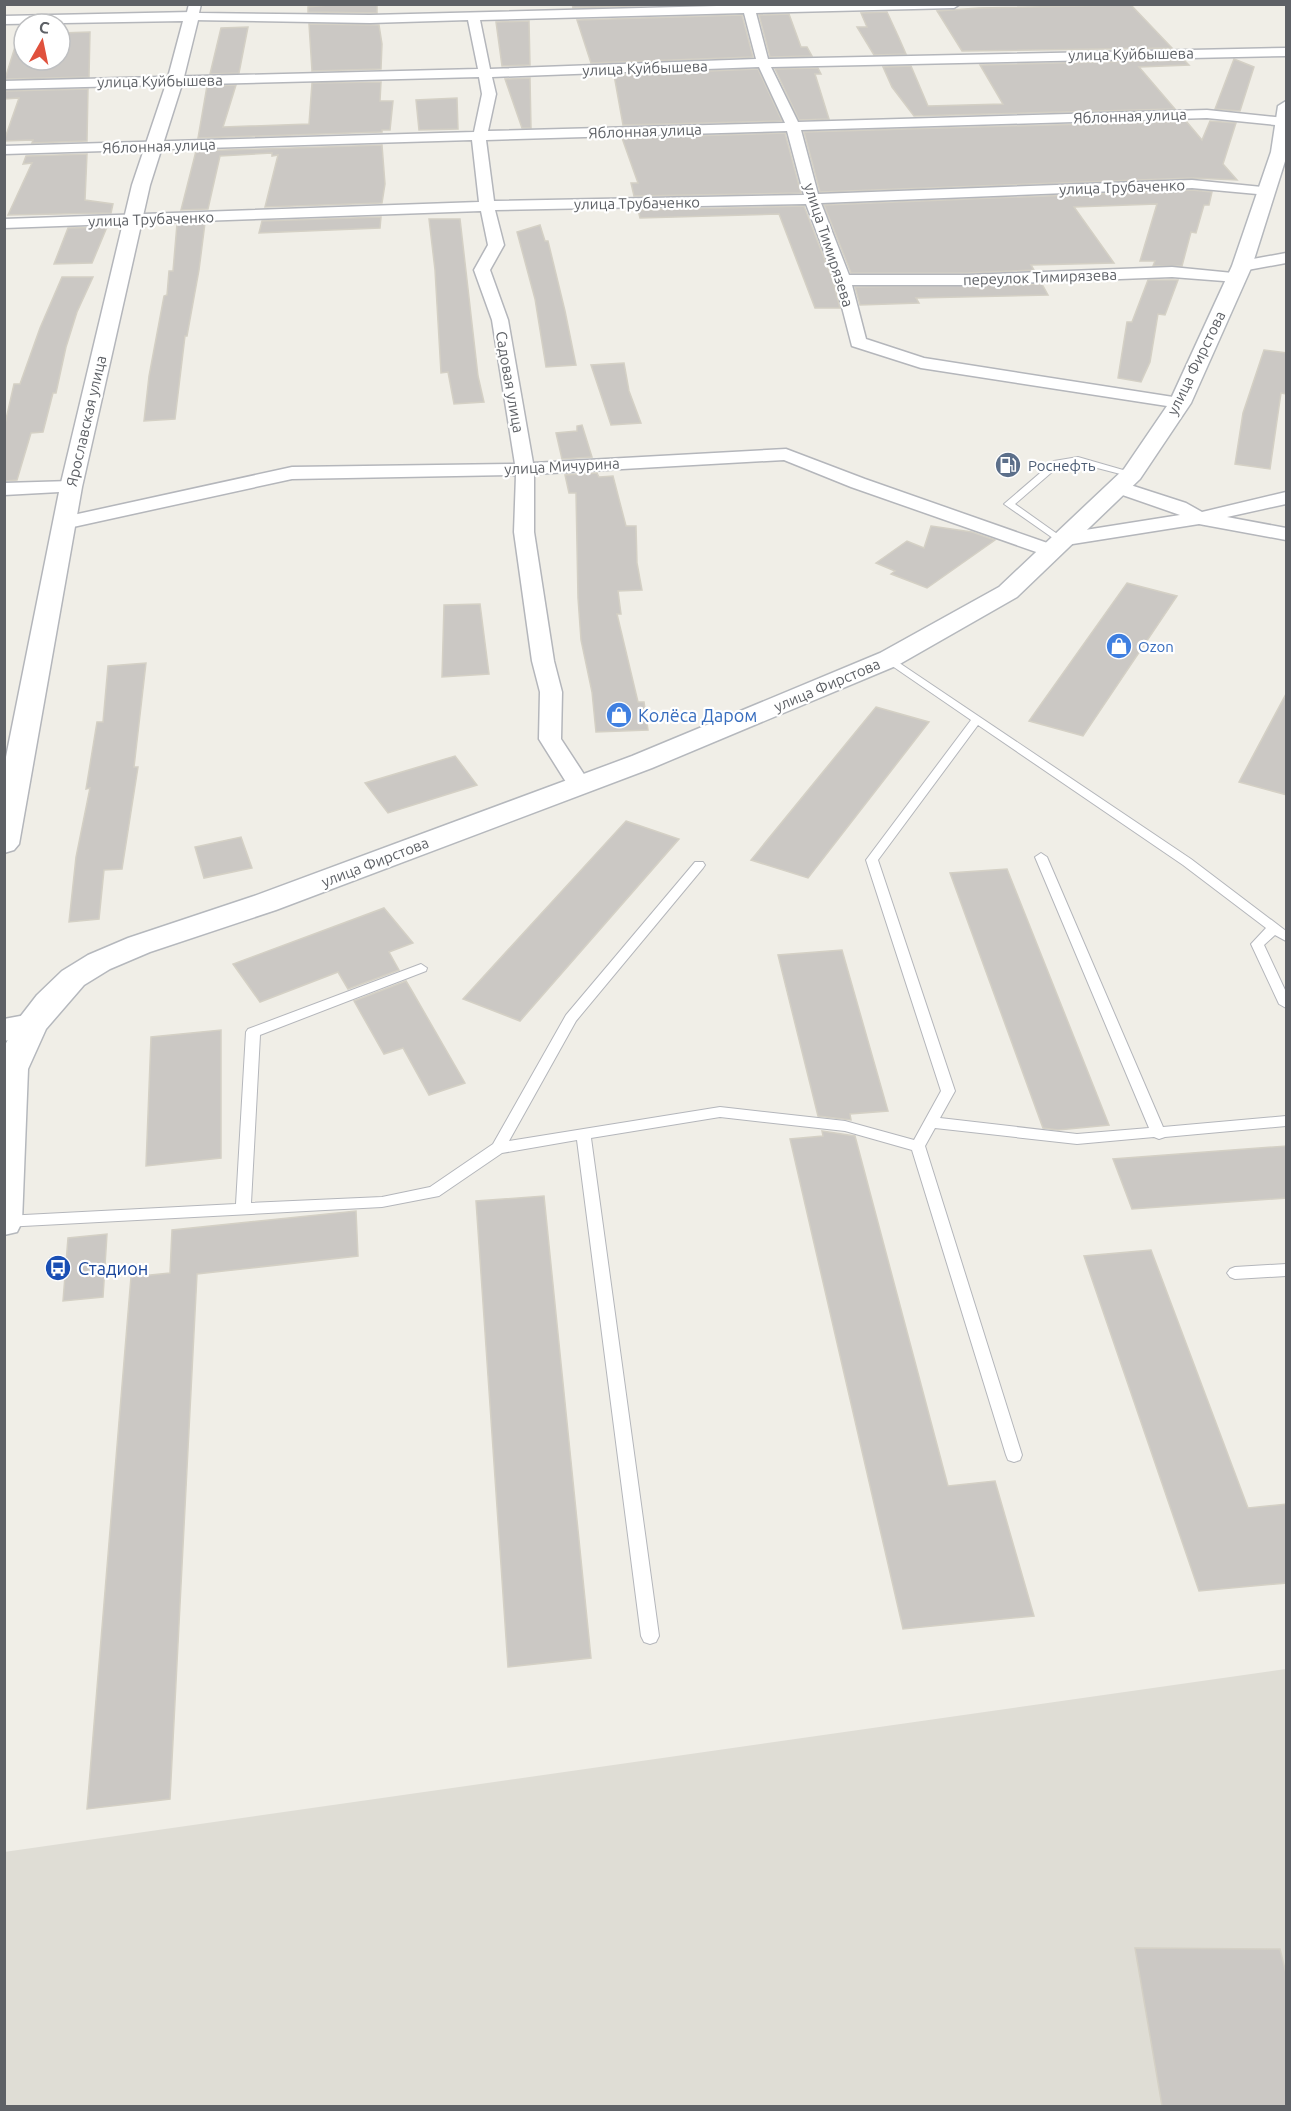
<svg xmlns="http://www.w3.org/2000/svg" width="1291" height="2111" font-family="Ubuntu,sans-serif">
  <style>
    .education { fill: #dfddd5 }
    .building { fill: #cbc8c4; stroke: #d4d0c5; stroke-width: 1.5 }
    .lines { fill: none; stroke-linecap: round; stroke-linejoin: round }
    .service-casing { stroke: #b4b6bb; stroke-width: 2 }
    .minor-casing { stroke: #b4b6bb; stroke-width: 3 }
    .tertiary-casing { stroke: #b4b6bb; stroke-width: 3 }
    .secondary-casing { stroke: #b5b8bd; stroke-width: 3 }
    .service { fill: #fff; fill-rule: evenodd }
    .minor { fill: #fff; fill-rule: evenodd }
    .tertiary { fill: #fff; fill-rule: evenodd }
    .secondary { fill: #fff; fill-rule: evenodd }
    .labels { text-anchor: middle; dominant-baseline: central; stroke-width: 4.5; stroke-linejoin: round; paint-order: stroke }
    .far-street-label { font-size: 15px; fill: #5e6166; stroke: #fff }
    .far-service-label { font-size: 15px; fill: #4e5e75; stroke: #fff; text-anchor: start }
    .far-shop-label { font-size: 15px; fill: #366cbe; stroke: #fff; text-anchor: start }
    .shop-label { font-size: 18px; fill: #366cbe; stroke: #fff; text-anchor: start }
    .transit-label { font-size: 18px; fill: #164399; stroke: #fff; text-anchor: start }
  </style>
  <rect width="100%" height="100%" fill="#f0eee7"/>
  <!-- education -->
  <path class="education" d="M1286,1669V2106H5L4,1852Z"/>
  <!-- building -->
  <g class="building">
    <path d="M339,4H377V13L308,12V7Z"/>
    <path d="M572,4H689L573,8Z"/>
    <path d="M1131,5L1172,48L962,51L937,11L979,8Z"/>
    <path d="M887,12L899,38L906,54L874,55L857,27H867L861,13Z"/>
    <path d="M789,14L801,47H807L812,56L770,57L759,15Z"/>
    <path d="M742,15L753,57L591,63L577,20Z"/>
    <path d="M529,21L530,65L502,66L496,22Z"/>
    <path d="M309,24L379,25L382,44L381,69L312,71Z"/>
    <path d="M248,27L239,73L210,74L221,28Z"/>
    <path d="M90,32L89,77L5,79L19,34H24V60H60V33Z"/>
    <path d="M1234,59L1254,67L1240,111L1215,109Z"/>
    <path d="M1184,60L1189,65L1139,67L1175,109L914,116L892,87L883,67L911,66L928,106L1003,104L980,65Z"/>
    <path d="M818,68L821,74H815L829,119L799,120L775,69Z"/>
    <path d="M758,69L782,121L623,125L614,75Z"/>
    <path d="M530,78L531,128H522L505,79Z"/>
    <path d="M381,82L380,101H393L390,130H382V132L198,138L207,86L236,85L223,127L309,124L312,83Z"/>
    <path d="M88,89L87,141L32,143L33,140L4,141L19,98L4,99V91Z"/>
    <path d="M457,98L458,129L419,130L416,100Z"/>
    <path d="M1186,121L1202,140L1210,121L1236,123L1223,164L1237,180L1192,178L820,192L804,132Z"/>
    <path d="M785,133L801,193L634,196L631,183H638L622,138Z"/>
    <path d="M382,145L385,184L382,203L265,207L278,155L272,156V153L220,156L208,209L181,210L196,151Z"/>
    <path d="M87,154L85,200L113,204L111,213L8,215L32,163L23,164L26,156Z"/>
    <path d="M1192,190L1212,192L1209,205H1204L1196,233L1191,232L1182,266H1153L1155,261H1140L1157,204L1074,207L1114,263L1031,265L1034,270L967,273H851L824,205Z"/>
    <path d="M804,206L833,281L840,308H815L779,214L640,218L638,210Z"/>
    <path d="M381,217L380,228L259,233L262,221Z"/>
    <path d="M429,219H460L478,376L484,402L454,404L448,372L441,373L435,270Z"/>
    <path d="M205,223L199,270L187,336H185L175,419L144,421L149,376L164,296L167,295L169,271H173L177,224Z"/>
    <path d="M540,225L545,241H548L565,311L576,365L546,367L535,299L517,232Z"/>
    <path d="M107,227L92,263L54,264L68,228Z"/>
    <path d="M62,277H93L77,312L66,347L56,393H53L43,432L31,433L17,480L4,481V428L14,384H20L40,328Z"/>
    <path d="M1148,280H1178L1165,315L1158,314L1150,362L1141,382L1118,378L1127,322H1132Z"/>
    <path d="M1042,284L1048,295L916,298L919,303L860,305L855,287Z"/>
    <path d="M1264,350L1287,353V394L1281,393L1270,469L1235,464L1243,413Z"/>
    <path d="M624,363L629,391L641,423L611,425L591,365Z"/>
    <path d="M582,425L592,457L562,459L556,433L577,431V426Z"/>
    <path d="M597,473L599,477L613,476L626,526H636L637,563L642,590L618,591L621,614H617L638,702H644L648,730L596,732L592,692L581,640L578,598L576,493H569L565,475Z"/>
    <path d="M931,526L972,532L995,540L927,588L891,574L895,571L876,563L907,541L924,548Z"/>
    <path d="M1127,583L1177,596L1083,736L1029,721Z"/>
    <path d="M480,604L489,674L442,677L444,605Z"/>
    <path d="M146,663L134,767H138L122,869L104,870L99,919L69,922L76,857L90,788L86,789L97,722H103L108,666Z"/>
    <path d="M1287,692V795L1239,782Z"/>
    <path d="M876,707L929,722L808,878L751,860Z"/>
    <path d="M455,756L477,785L388,813L365,783Z"/>
    <path d="M626,821L679,839L520,1021L463,999Z"/>
    <path d="M241,837L252,868L204,878L195,847Z"/>
    <path d="M1007,869L1109,1125L1058,1130L1043,1128L950,873Z"/>
    <path d="M384,908L413,943L389,952L399,970L348,989L338,972L260,1002L233,964Z"/>
    <path d="M842,950L888,1111L850,1114L851,1120L818,1116L778,955Z"/>
    <path d="M406,981L412,991L465,1083L429,1095L403,1048L384,1054L354,1001Z"/>
    <path d="M221,1030V1158L146,1166L151,1037Z"/>
    <path d="M822,1131L855,1136L948,1486L995,1481L1034,1616L903,1629L790,1139L823,1136Z"/>
    <path d="M1287,1146V1198L1132,1209L1113,1159Z"/>
    <path d="M544,1196L591,1658L508,1667L476,1201Z"/>
    <path d="M356,1211L358,1256L197,1274L170,1799L87,1809L131,1277L170,1273L172,1230Z"/>
    <path d="M107,1234L103,1297L63,1301L68,1238Z"/>
    <path d="M1151,1250L1248,1508L1287,1504V1583L1199,1591L1084,1256Z"/>
    <path d="M1135,1948L1280,1949L1287,1977V2106H1162Z"/>
  </g>
  <g class="lines">
    <!-- service casing -->
    <g class="service-casing">
      <g id="service">
        <path d="M1078,457L1137,474L1132,477L1078,463L1060,465L1015,504L1063,538L1065,540L1060,543L1004,504L1054,461Z"/>
        <path d="M889,656L1191,859L1286,931V941L1275,935L1264,945L1286,992V1008L1279,1004L1251,944L1266,928L1183,865L978,725L878,860L955,1091L940,1118L1077,1134L1149,1128L1035,857L1041,853L1047,857L1163,1127L1286,1116V1126L1165,1137L1159,1139L1154,1137L1077,1144L935,1128L925,1146L1022,1455L1020,1460L1014,1462L1008,1460L1006,1455L912,1150L845,1131L720,1117L591,1138L659,1636L656,1642L650,1644L644,1642L641,1636L577,1140L502,1153L439,1196L382,1207L4,1227L5,1216L236,1204L246,1032L248,1029L421,964L427,968L426,971L260,1035L251,1203L382,1197L430,1187L493,1144L566,1015L695,862H703L705,865L703,868L576,1021L509,1141L720,1107L845,1121L914,1140L941,1091L866,860L971,720L885,661L884,659Z"/>
        <path d="M1286,1264V1276L1235,1279L1230,1277L1227,1273L1230,1269L1235,1267Z"/>
      </g>
    </g>
    <!-- minor casing -->
    <g class="minor-casing">
      <g id="minor">
        <path d="M189,4H201L199,13L370,15L796,4H960L954,8L756,13L768,59L1286,48V56L771,67L798,122L1207,110L1285,118L1286,126L1207,118L801,130L818,194L1192,180L1273,188L1275,191L1273,194L1268,195L1192,188L821,203L849,275H967L1172,267L1243,274L1245,277L1243,280L1237,282L1172,277L967,285H852L866,339L924,358L1186,399L1189,403L1186,407L1180,408L921,368L852,346L835,280L806,204L495,210L504,245L490,270L508,320L533,463L786,449L865,479L1056,546L1059,550L1056,554H1042L851,487L784,460L534,474V532L554,661L562,692L561,739L591,785L587,790L579,792L571,790L539,739L540,692L532,661L514,532L516,475L292,479L64,529L57,527L54,523L57,519L64,517L292,467L515,464L492,320L474,270L488,245L481,211L4,228V219L479,202L472,140L4,154V146L474,132L482,94L479,77L4,89V81L478,69L468,20L370,23L192,20L186,16ZM744,13L756,59L490,69L480,20ZM759,67L785,123L488,131L496,94L492,77ZM787,131L804,195L494,201L486,140Z"/>
        <path d="M1286,253V263L1242,271L1234,266L1242,261Z"/>
        <path d="M71,481L78,483L80,487L78,491L4,495V483Z"/>
        <path d="M1118,481L1186,503L1202,512L1286,492V504L1227,517L1286,528V540L1199,524L1060,546L1053,544L1050,540L1053,536L1060,534L1180,515L1111,491L1109,487L1111,483Z"/>
      </g>
    </g>
    <!-- tertiary casing -->
    <g class="tertiary-casing">
      <g id="tertiary">
        <path d="M192,12L199,16L183,81L150,185L82,487L19,844L14,850L4,853V767L60,487L132,185L167,81L183,21L4,24V16Z"/>
        <path d="M31,1014L42,1017L47,1025L42,1033L4,1041V1019Z"/>
      </g>
    </g>
    <!-- secondary casing -->
    <g class="secondary-casing">
      <path id="secondary" d="M1286,101V158L1252,266L1191,403L1140,479L1017,597L898,665L652,768L276,910L150,952L110,969L84,985L46,1029L28,1069L22,1222L17,1232L4,1235V1047L20,1017L37,995L62,971L88,955L128,938L254,896L632,756L880,653L999,587L1124,469L1169,403L1232,266L1271,152L1278,106Z"/>
    </g>
    <!-- service -->
    <use href="#service" class="service"/>
    <!-- minor -->
    <use href="#minor" class="minor"/>
    <!-- tertiary -->
    <use href="#tertiary" class="tertiary"/>
    <!-- secondary -->
    <use href="#secondary" class="secondary"/>
  </g>
  <!-- icons -->
  <defs>
    <g id="fuel-disc" transform="scale(1.35)"><circle r="9.5" fill="#5c6f8a" stroke="#fff"/><path d="M-5.5-6h7V0h2V4h1.3V-2.5L3-4.5l.8-.8L6-3V5H2.5V1h-1V6h-7ZM-4.2-4.7v3.2H.2V-4.7Z" fill="#fff"/></g>
    <g id="shop-disc" transform="scale(1.35)"><circle r="9.5" fill="#3f7fe0" stroke="#fff"/><path d="M-5-2.5h2.3a2.7 3.5 0 0 1 5.4 0H5L5.5 6h-11ZM-1.5-2.5h3a1.5 2.3 0 0 0-3 0Z" fill="#fff"/></g>
    <g id="bus-disc" transform="scale(1.35)"><circle r="9.5" fill="#1a4fb4" stroke="#fff"/><path d="M-5-6H5V4H4V6H2V4H-2V6H-4V4H-5ZM-3.5-4V0h7V-4ZM-3.5 1.2v1.5H-2V1.2ZM2 1.2v1.5H3.5V1.2Z" fill="#fff"/></g>
  </defs>
  <g fill-rule="evenodd">
    <use href="#fuel-disc" x="1008" y="465"/>
    <use href="#shop-disc" x="1119" y="646"/>
    <use href="#shop-disc" x="619" y="715"/>
    <use href="#bus-disc" x="58" y="1268"/>
  </g>
  <g class="labels">
    <!-- far-street labels -->
    <g class="far-street-label">
      <text transform="translate(1131 54) rotate(-1)">улица Куйбышева</text>
      <text transform="translate(645 68) rotate(-2)">улица Куйбышева</text>
      <text transform="translate(160 81) rotate(-1)">улица Куйбышева</text>
      <text transform="translate(1130 116) rotate(-2)">Яблонная улица</text>
      <text transform="translate(645 131) rotate(-2)">Яблонная улица</text>
      <text transform="translate(159 146) rotate(-2)">Яблонная улица</text>
      <text transform="translate(1122 187) rotate(-2)">улица Трубаченко</text>
      <text transform="translate(637 203) rotate(-1)">улица Трубаченко</text>
      <text transform="translate(151 219) rotate(-2)">улица Трубаченко</text>
      <text transform="translate(829 245) rotate(72)">улица Тимирязева</text>
      <text transform="translate(1040 277) rotate(-2)">переулок Тимирязева</text>
      <text transform="translate(1196 363) rotate(-64)">улица Фирстова</text>
      <text transform="translate(510 382) rotate(80)">Садовая улица</text>
      <text transform="translate(86 421) rotate(-77)">Ярославская улица</text>
      <text transform="translate(562 466) rotate(-3)">улица Мичурина</text>
      <text transform="translate(827 685) rotate(-23)">улица Фирстова</text>
      <text transform="translate(375 862) rotate(-21)">улица Фирстова</text>
    </g>
    <!-- far-service labels -->
    <g class="far-service-label">
      <text x="1028" y="465">Роснефть</text>
    </g>
    <!-- far-shop labels -->
    <g class="far-shop-label">
      <text x="1138" y="646">Ozon</text>
    </g>
    <!-- shop labels -->
    <g class="shop-label">
      <text x="638" y="715">Колёса Даром</text>
    </g>
    <!-- transit labels -->
    <g class="transit-label">
      <text x="78" y="1268">Стадион</text>
    </g>
  </g>
  <!-- border -->
  <rect width="1291" height="2111" fill="none" stroke="#5e6166" stroke-width="12"/>
  <!-- north arrow -->
  <g transform="translate(42 42) rotate(9)"><circle r="28" fill="#ffffff" stroke="#bfc0c2" stroke-width="1.5"/>
  <path d="M0-4.5L10 22L0 15L-10 22Z" fill="#e0513d"/>
  <text y="-9" font-size="16" font-weight="bold" text-anchor="middle" fill="#5e6166">С</text>
  </g>
</svg>
